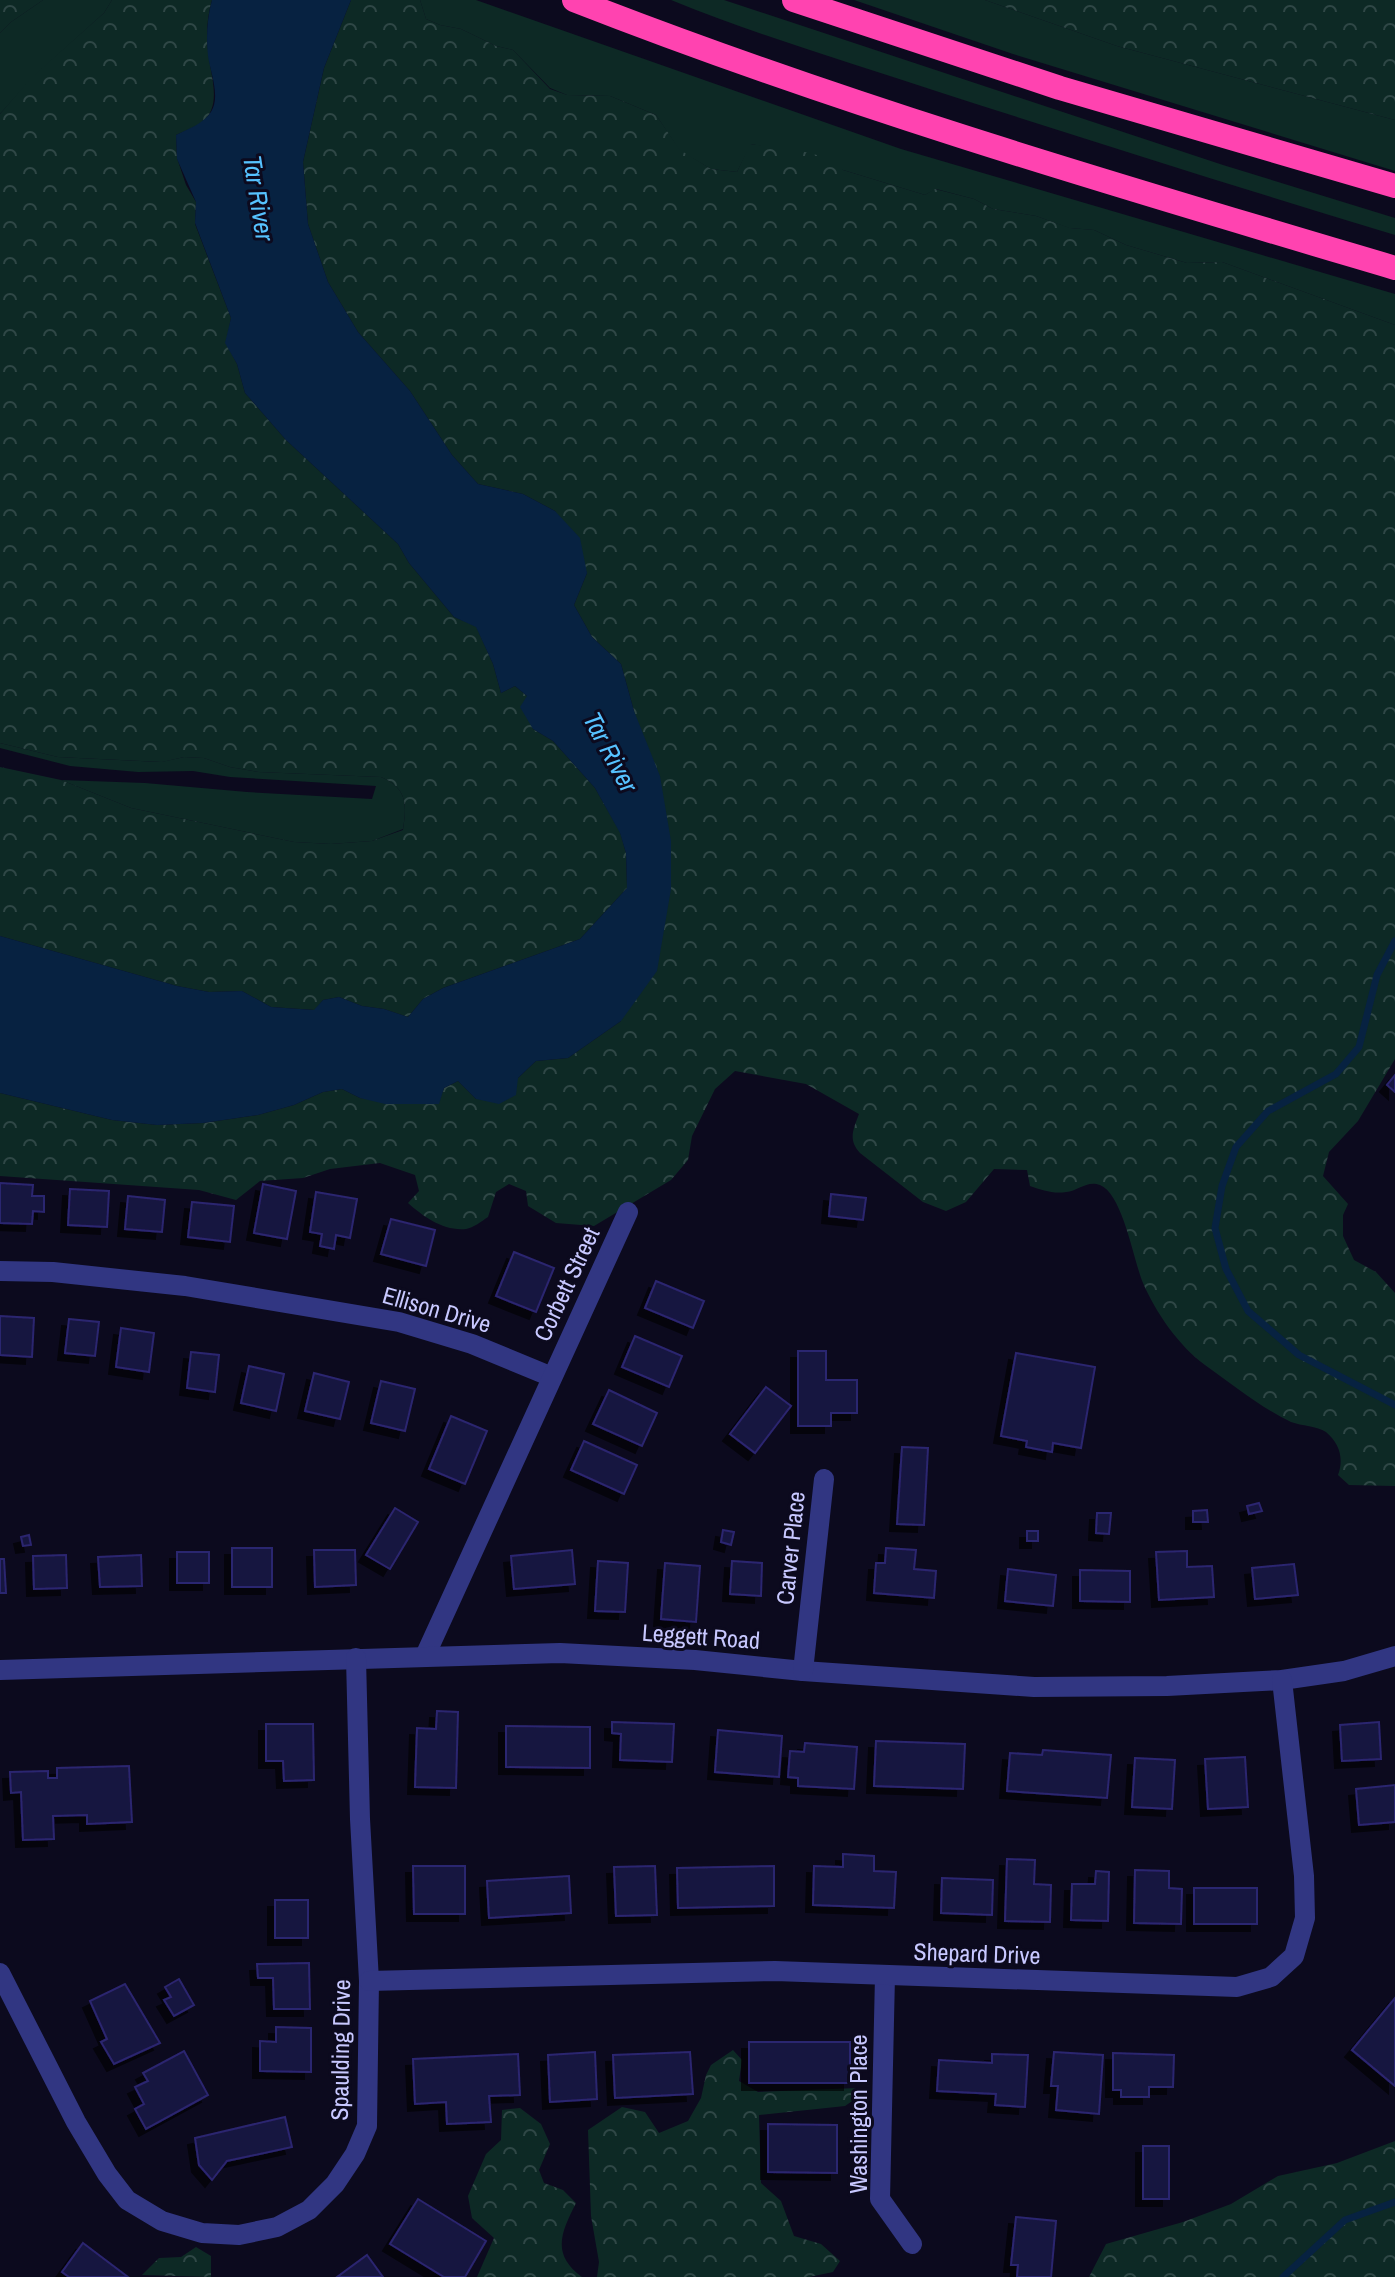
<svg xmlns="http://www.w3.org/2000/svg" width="1395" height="2277" font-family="'Archivo Narrow',sans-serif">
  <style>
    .grass { fill: #0d2925 }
    .forest { fill: url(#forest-crowns) }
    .water { fill: #072241 }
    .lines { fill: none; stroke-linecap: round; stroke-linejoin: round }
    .stream { stroke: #072241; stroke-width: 7 }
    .building { fill: #191541; stroke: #2c256f; stroke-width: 2; filter: url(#shadow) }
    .minor { stroke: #313682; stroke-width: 20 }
    .highway { stroke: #ff43b0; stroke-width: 24 }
    .labels { text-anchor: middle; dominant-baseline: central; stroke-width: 6; stroke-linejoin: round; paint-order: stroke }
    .street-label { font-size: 24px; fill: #c8c8ff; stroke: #0c0a1e }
    .water-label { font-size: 26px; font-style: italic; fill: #56c2ff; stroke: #0c0a1e }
  </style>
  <defs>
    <pattern id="forest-crowns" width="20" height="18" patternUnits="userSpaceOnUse" patternTransform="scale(2)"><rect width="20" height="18" fill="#0d2925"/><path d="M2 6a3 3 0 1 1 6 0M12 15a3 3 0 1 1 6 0" fill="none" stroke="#2f4746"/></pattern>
    <filter id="shadow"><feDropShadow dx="-7" dy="7" stdDeviation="0" flood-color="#0009"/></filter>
  </defs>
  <rect width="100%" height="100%" fill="#0c0a1e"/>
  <!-- grass -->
  <g class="grass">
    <path d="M43,0H112L104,13L33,77L0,114V33L11,22Z"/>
    <path d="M420,0H476L901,149L1395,294V325L1222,262L1187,263L1126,245L1094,230L1069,228L1036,216L993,209L974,199L936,189L925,195L843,170L816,156L751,144L737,172L711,169L680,151L656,115L610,96L567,95L550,88L513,50L496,46L461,29L440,25L426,19Z"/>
    <path d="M671,0H724L1223,165L1395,218V235C1243,189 1092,141 942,93C851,63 759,36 671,0Z"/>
    <path d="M854,0H985L1117,46L1395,120V171L1013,54Z"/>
    <path d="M0,743L58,757L161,762L184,757L204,758L230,767L259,772L381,777C407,788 407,804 403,829L372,841L331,844L294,842L131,808L61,780L145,783L247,792L372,799L376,786L230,777L193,771L138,772L70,766L0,748Z"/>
  </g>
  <!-- forest -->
  <g class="forest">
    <path d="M0,0H43L11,22L0,33Z"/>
    <path d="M112,0H212C207,17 206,34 208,51C210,75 224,107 200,124C193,128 184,131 176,135L177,158L186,185L196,202L195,224L231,318L226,343L237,364L245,393L286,440L398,544L409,563L454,617L476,626L493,664L501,693L515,686L527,696L533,729L553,741L595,788L620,832L626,853L627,888L580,939L443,988L423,999L408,1017L384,1009L362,1006L339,997L323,1000L315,1010L271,1007L242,991L209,992L177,986L0,936V767L61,780L131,808L294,842L331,844L372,841L403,830C407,804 407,788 381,777L259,772L230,767L204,758L184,757L162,762L58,757L0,743V114L32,77L104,13Z"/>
    <path d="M351,0H420L426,19L440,25L461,29L496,46L513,50L550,89L567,95L610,96L656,115L680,150L711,169L737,172L750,144L797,150L837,160L843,170L925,195L935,189L974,199L993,209L1036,216L1070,228L1094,230L1126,245L1187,263L1222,262L1395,325V1059L1358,1121L1329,1152L1323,1176L1348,1204L1343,1215V1236L1354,1260L1376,1272L1395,1293V1486L1349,1485L1338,1475C1344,1459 1340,1444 1326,1432C1317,1426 1302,1426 1291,1422C1260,1407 1233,1385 1205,1365C1179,1346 1156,1313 1143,1283C1134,1262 1123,1194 1100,1185C1087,1180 1078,1191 1066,1192C1053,1194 1042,1190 1030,1186L1027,1170L994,1169L966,1202L946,1211L923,1202L860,1153C848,1140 853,1130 859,1114L806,1084L735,1071L715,1089L692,1136L688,1160L671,1180L594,1226L556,1223L528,1206L526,1191L509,1184L496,1192L488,1217C482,1221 473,1228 466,1229C443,1231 424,1217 408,1203L419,1191L415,1175L380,1163L330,1169L303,1178L260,1181L236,1200L199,1190L0,1176V1093L112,1120L157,1125L203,1123L258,1115L294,1105L323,1092L342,1089L360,1098L438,1104L444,1088L458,1081L476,1099L518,1078L536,1061L568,1058L621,1021L634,711L621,664L592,637L574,605L587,573L555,511L523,494L478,484L452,455L410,391L358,332L328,282L308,224L303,162L324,68Z"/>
    <path d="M985,0H1395V120L1117,46Z"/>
    <path d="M733,2050L742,2060L739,2081L758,2092L858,2088V2097L845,2106L759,2115L761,2183L781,2201L794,2236L821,2244L840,2261L833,2272L809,2277H597L599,2262L591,2216L588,2130L622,2107L645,2112L659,2133L688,2121L701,2098L706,2075L711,2065Z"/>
    <path d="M520,2108L541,2124L550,2144L539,2170L544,2183L563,2190L576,2203C561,2233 551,2254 582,2277H477L494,2238L472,2218L468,2196L486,2154L501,2140L502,2110Z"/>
    <path d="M1395,2141V2277H1089L1106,2244L1183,2222L1231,2204L1278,2176L1337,2163Z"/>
    <path d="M196,2247L211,2256V2277L142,2275L159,2258L181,2257Z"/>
  </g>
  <!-- water -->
  <path class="water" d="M212,0H351L324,68L303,162L308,224L328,282L358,332L410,391L452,455L478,484L523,494L555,511L580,538L587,573L574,605L592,637L621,664L634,711L660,776L671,841V889L657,971L621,1021L568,1058L536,1061L518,1078L516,1095L499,1104L476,1099L458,1081L444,1088L439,1104H385L360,1098L342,1089L323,1092L294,1105L258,1115L203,1123L157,1125L112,1120L0,1093V936L177,986L209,992L242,991L271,1007L314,1010L323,1000L339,997L362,1006L384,1009L408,1017L423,999L443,988L580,939L627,888L626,853L620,833L595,788L553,741L533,729L520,707L527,696L515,686L501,693L493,664L476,627L454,617L409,563L398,544L286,440L245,393L237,364L225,343L231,318L195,223L196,202L177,159L176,135C190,128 209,122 214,105C218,90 210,70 208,56C206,37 207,18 212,0Z"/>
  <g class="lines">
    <!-- stream -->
    <g class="stream">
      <path d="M1395,941L1377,975L1359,1047L1336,1074L1268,1111L1236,1147L1222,1186L1215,1228L1226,1269L1248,1311L1299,1355L1395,1405"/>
      <path d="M1283,2277L1345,2220L1395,2202"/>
    </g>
  </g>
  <!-- building -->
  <g class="building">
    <path d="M1395,1075V1092L1387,1085Z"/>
    <path d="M0,1183L33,1185L32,1196H44V1212L33,1211L32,1224L0,1223Z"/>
    <path d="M263,1184L296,1191L287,1239L254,1233Z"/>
    <path d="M70,1189L109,1191L107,1227L68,1225Z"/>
    <path d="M316,1192L357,1199L350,1238L336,1235L334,1249L320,1246L322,1234L310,1232Z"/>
    <path d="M831,1194L866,1198L863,1220L829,1216Z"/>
    <path d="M128,1196L165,1200L162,1232L125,1229Z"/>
    <path d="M192,1202L234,1206L230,1242L188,1237Z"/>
    <path d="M391,1219L435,1230L426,1266L381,1254Z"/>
    <path d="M514,1252L554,1268L536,1312L496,1296Z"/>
    <path d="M656,1281L704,1301L693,1328L645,1308Z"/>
    <path d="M0,1316L34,1318L32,1357L0,1355Z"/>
    <path d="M69,1319L99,1322L95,1356L65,1353Z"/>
    <path d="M121,1328L154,1333L149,1372L116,1367Z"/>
    <path d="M635,1336L682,1356L669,1387L622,1367Z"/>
    <path d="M798,1351H826V1380H857V1413H831V1426H798Z"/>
    <path d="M191,1352L219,1355L215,1392L187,1388Z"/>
    <path d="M1016,1353L1095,1367L1081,1448L1053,1443L1052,1452L1026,1447L1027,1441L1001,1436Z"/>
    <path d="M249,1366L284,1374L276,1411L241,1403Z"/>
    <path d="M314,1373L349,1382L340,1419L305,1411Z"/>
    <path d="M381,1381L415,1389L405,1431L371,1423Z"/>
    <path d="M766,1387L791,1406L755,1453L730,1434Z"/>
    <path d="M609,1390L657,1413L642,1446L593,1424Z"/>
    <path d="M451,1416L487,1431L465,1484L429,1469Z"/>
    <path d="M584,1441L637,1465L624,1494L571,1470Z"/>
    <path d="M902,1447L928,1448L924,1525L897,1524Z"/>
    <path d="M1259,1503L1262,1511L1249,1514L1247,1506Z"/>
    <path d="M395,1508L418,1522L390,1569L366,1555Z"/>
    <path d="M1207,1510L1208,1522H1193V1511Z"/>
    <path d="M1097,1513H1111L1109,1534L1096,1533Z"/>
    <path d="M723,1530L734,1532L731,1545L721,1542Z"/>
    <rect x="1027" y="1531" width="11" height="10"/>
    <path d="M29,1535L31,1545L23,1546L21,1537Z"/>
    <rect x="232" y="1548" width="40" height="39"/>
    <path d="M886,1548L916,1550L914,1569L936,1571L934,1598L874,1593L876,1563H885Z"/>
    <path d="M314,1550H355L356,1585L315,1587Z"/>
    <path d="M572,1550L575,1584L514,1589L511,1556Z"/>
    <path d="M1187,1551V1567L1212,1566L1214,1597L1159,1600L1156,1552Z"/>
    <rect x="177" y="1552" width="32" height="31"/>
    <path d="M66,1555L67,1588L34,1589L33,1556Z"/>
    <path d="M141,1555L142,1586L100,1587L98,1557Z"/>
    <path d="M0,1559H4L6,1593H0Z"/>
    <path d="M598,1561L628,1563L625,1612L595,1611Z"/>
    <path d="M732,1561L762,1563L761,1596L730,1594Z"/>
    <path d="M665,1563L700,1566L696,1622L661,1619Z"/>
    <path d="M1294,1564L1298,1595L1255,1599L1252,1568Z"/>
    <path d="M1008,1569L1056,1575L1053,1606L1005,1601Z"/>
    <path d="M1080,1570L1130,1571V1602L1080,1601Z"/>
    <path d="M437,1711L458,1712L456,1788L415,1787L417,1728L436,1729Z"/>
    <path d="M612,1722L674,1724L672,1762L620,1760L621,1734L612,1733Z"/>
    <path d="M1379,1722L1381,1759L1342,1761L1340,1725Z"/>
    <path d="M266,1724H313L314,1780L284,1781L283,1761H266Z"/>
    <path d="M506,1726L590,1727V1768L506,1767Z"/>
    <path d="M718,1730L782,1736L779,1777L715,1772Z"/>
    <path d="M876,1741L965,1744L963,1789L874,1786Z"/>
    <path d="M805,1743L857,1747L854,1789L798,1786V1778L788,1777L790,1751L804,1752Z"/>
    <path d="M1043,1750L1111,1755L1107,1798L1007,1791L1010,1753L1042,1755Z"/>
    <path d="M1245,1757L1248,1807L1208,1809L1205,1759Z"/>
    <path d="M1135,1758L1175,1760L1172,1809L1132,1807Z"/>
    <path d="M129,1766L132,1822L87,1824V1815L53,1816L54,1839L23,1840L21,1792L11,1793L10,1772L48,1771V1778H57V1768Z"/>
    <path d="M1395,1785V1822L1359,1825L1356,1789Z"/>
    <path d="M843,1854L874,1856V1871L896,1872L894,1908L813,1905L814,1866L843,1867Z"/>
    <path d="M1007,1859L1035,1860L1034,1884L1051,1885L1050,1922L1005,1921Z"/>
    <path d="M413,1866H465V1914H414Z"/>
    <path d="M655,1866L657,1915L616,1916L614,1867Z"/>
    <path d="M774,1866V1906L678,1908L677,1868Z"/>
    <path d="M1135,1870L1169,1871V1888L1182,1889L1181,1924L1134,1923Z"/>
    <path d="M1096,1871L1109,1872L1108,1921L1071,1920L1072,1884H1095Z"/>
    <path d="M569,1876L571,1913L489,1918L487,1881Z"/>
    <path d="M942,1878L993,1880L992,1915L941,1913Z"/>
    <rect x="1194" y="1888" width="63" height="36"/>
    <rect x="275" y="1900" width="33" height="38"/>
    <path d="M309,1963L310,2009H274L273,1978H258L257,1964Z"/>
    <path d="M179,1979L194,2005L174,2016L164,2000L171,1997L165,1987Z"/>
    <path d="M125,1984L160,2043L114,2064L101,2042L107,2039L90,2001Z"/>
    <path d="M1395,1998V2086L1352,2050Z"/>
    <path d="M276,2027L311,2028V2072L260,2071V2041L276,2042Z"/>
    <rect x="749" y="2042" width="101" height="41"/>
    <path d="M184,2051L208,2095L146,2129L135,2109L144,2104L135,2087L148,2081L143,2073Z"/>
    <path d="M595,2052L597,2099L550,2102L548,2055Z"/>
    <path d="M690,2052L693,2094L615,2098L613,2055Z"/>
    <path d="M1054,2052L1103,2055L1099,2114L1056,2110L1058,2086H1051Z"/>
    <path d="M1113,2053L1174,2055L1173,2087H1149V2097H1121V2090H1113Z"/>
    <path d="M518,2054L520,2095L489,2096L491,2122L447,2124L446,2102L415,2104L413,2059Z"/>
    <path d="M992,2054L1028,2055L1025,2107L995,2105L996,2094L937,2091L939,2060L992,2063Z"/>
    <path d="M285,2117L292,2147L227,2161L212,2180L199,2165L195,2138Z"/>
    <path d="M768,2124L837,2125V2173L768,2172Z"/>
    <rect x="1143" y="2146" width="26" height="53"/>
    <path d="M418,2199L486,2241L465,2277H444L390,2244Z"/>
    <path d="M1016,2217L1056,2221L1051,2277H1017L1018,2265H1011Z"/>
    <path d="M83,2243L128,2277H69L62,2272Z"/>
    <path d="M367,2255L383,2277H337Z"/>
  </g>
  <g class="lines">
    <!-- minor -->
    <g class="minor">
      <path d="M0,1271L53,1272L185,1286L399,1322L472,1344L552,1377"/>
      <path d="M425,1656L628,1212"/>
      <path d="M0,1670L560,1653L695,1660L803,1671L1034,1687L1167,1686L1282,1680L1344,1671L1395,1656"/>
      <path d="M803,1671L824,1479"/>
      <path d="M0,1973L76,2122L107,2174L127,2200L162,2221L202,2233L239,2235L277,2227L309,2210L335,2184L355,2154L367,2126L369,1981L360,1819L356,1658"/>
      <path d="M885,1976L880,2199L912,2244"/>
      <path d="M369,1981L775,1971L1237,1987L1271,1977L1294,1956L1305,1918L1304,1876L1282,1680"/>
    </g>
    <!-- highway -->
    <g class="highway">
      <path d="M574,0C842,105 1119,186 1395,268"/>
      <path d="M794,0L1060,88L1395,186"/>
    </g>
  </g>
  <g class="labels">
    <!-- street labels -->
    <g class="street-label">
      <text transform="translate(566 1284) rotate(-65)">Corbett Street</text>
      <text transform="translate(437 1309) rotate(16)">Ellison Drive</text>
      <text transform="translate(790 1548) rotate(-84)">Carver Place</text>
      <text transform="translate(701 1636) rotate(4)">Leggett Road</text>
      <text transform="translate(977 1953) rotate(2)">Shepard Drive</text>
      <text transform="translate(340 2050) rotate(-89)">Spaulding Drive</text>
      <text transform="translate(858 2114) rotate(-90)">Washington Place</text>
    </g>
    <!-- water labels -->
    <g class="water-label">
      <text transform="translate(259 198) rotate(81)">Tar River</text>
      <text transform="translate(611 752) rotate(62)">Tar River</text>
    </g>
  </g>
</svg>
